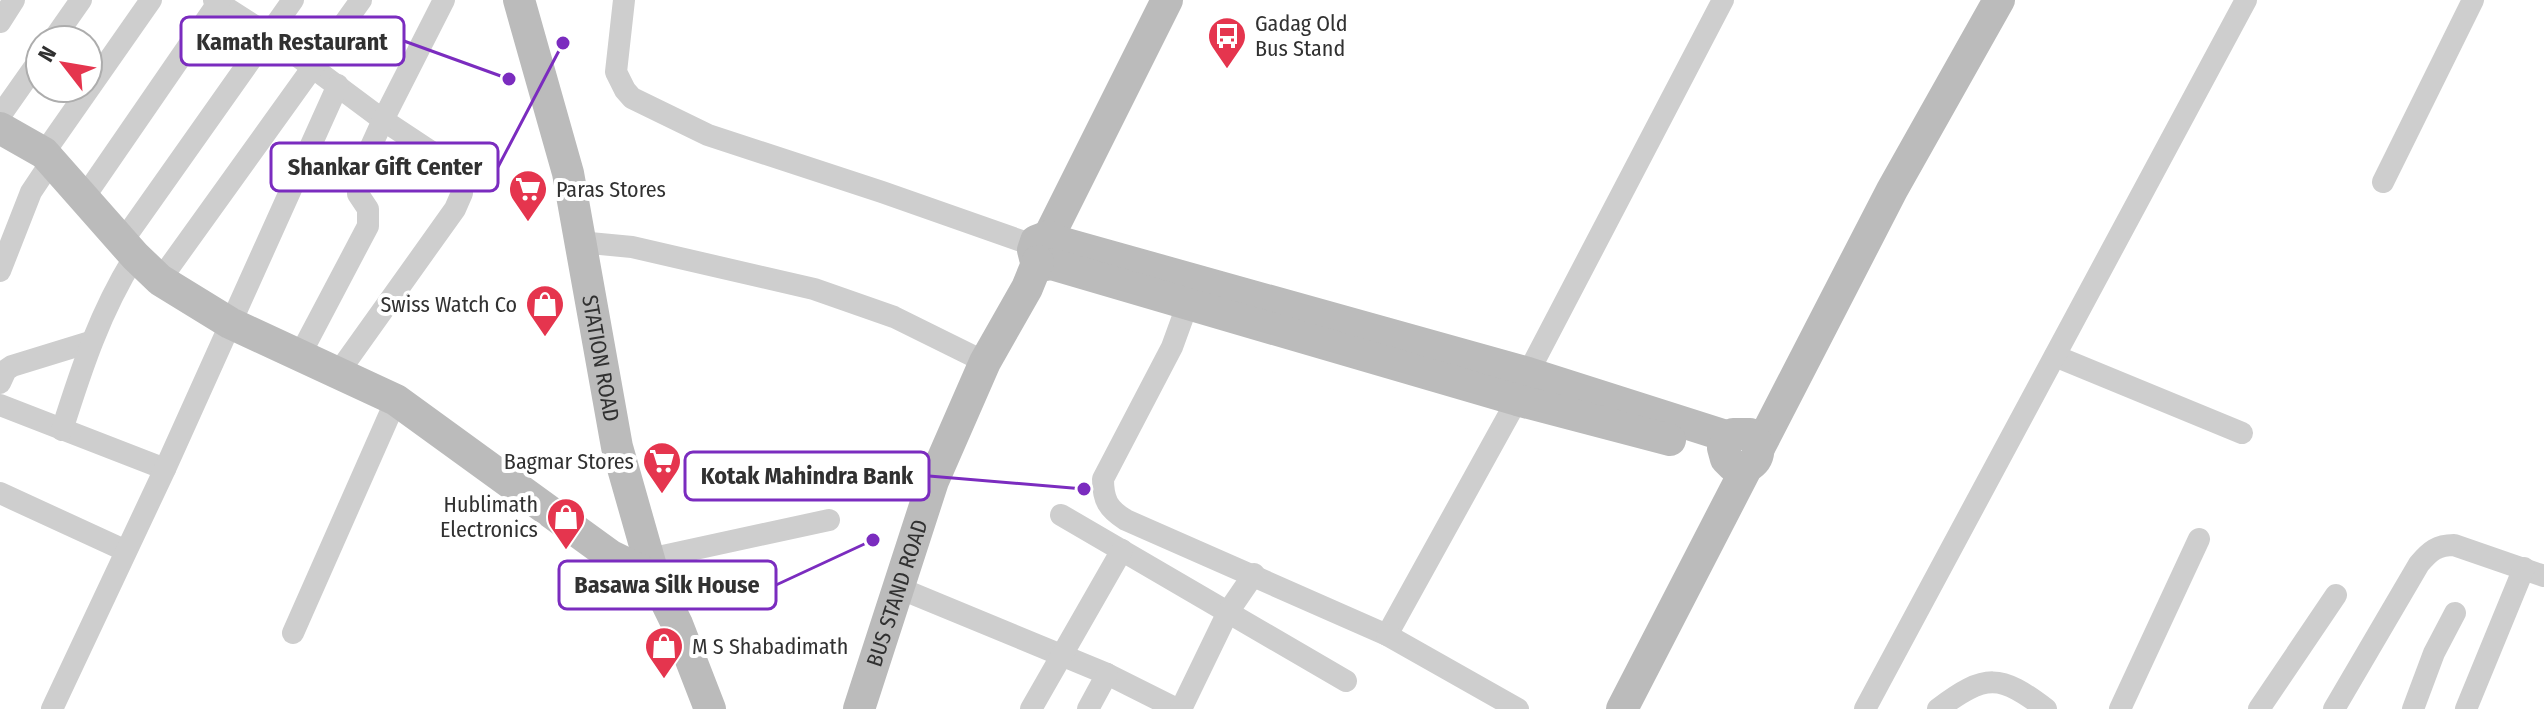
<svg xmlns="http://www.w3.org/2000/svg" width="2544" height="709" font-family="'Fira Sans Condensed',sans-serif">
  <style>
    .lines { fill: none; stroke-linecap: round; stroke-linejoin: round }
    .street { stroke: #cecece; stroke-width: 22 }
    .secondary { stroke: #bbb; stroke-width: 32 }
    .labels { text-anchor: middle; dominant-baseline: central; stroke-width: 8; stroke-linejoin: round; paint-order: stroke }
    .poi-label { font-size: 22px; fill: #313131; stroke: #fff; text-anchor: start }
    .street-label { font-size: 22px; fill: #313131; stroke: #fff }
    .leader { fill: none; stroke: #7b2cbf; stroke-width: 3 }
    .callout-dot { fill: #7b2cbf; stroke: #fff; stroke-width: 3 }
    .callout { fill: #fff; stroke: #7b2cbf; stroke-width: 3 }
    .callout-label { font-size: 24px; text-anchor: middle; font-weight: bold; fill: #313131 }
  </style>
  <rect width="100%" height="100%" fill="#fff"/>
  <g class="lines">
    <!-- street -->
    <g class="street">
      <path d="M214,0L269,35L383,120L451,165L461,181L462,193L455,209L338,373"/>
      <path d="M624,0L616,72L625,90L632,98L708,135L882,192L1033,245"/>
      <path d="M0,22L14,0"/>
      <path d="M53,40L81,0"/>
      <path d="M0,116L40,59"/>
      <path d="M44,153L151,0"/>
      <path d="M2383,182L2473,0"/>
      <path d="M83,199L220,0"/>
      <path d="M122,242L293,0"/>
      <path d="M579,242L632,247L814,289L894,317L985,362"/>
      <path d="M0,271L31,192L51,162"/>
      <path d="M160,280L361,0"/>
      <path d="M1188,303L1172,347L1103,479C1103,500 1108,509 1126,520L1387,635L1517,400"/>
      <path d="M300,355L368,226V209L358,194V175L383,120L444,0"/>
      <path d="M2055,356L2242,433"/>
      <path d="M1528,373L1723,0"/>
      <path d="M0,383L6,370L12,366L90,342"/>
      <path d="M0,405L165,469"/>
      <path d="M62,430C82,367 100,312 135,256"/>
      <path d="M0,493L124,550"/>
      <path d="M1061,515L1346,681"/>
      <path d="M649,559L829,520"/>
      <path d="M899,588L1107,674L1177,709"/>
      <path d="M293,633L396,400"/>
      <path d="M1387,635L1518,709"/>
      <path d="M52,709L165,469L338,85"/>
      <path d="M1031,709L1122,550"/>
      <path d="M1088,709L1107,674"/>
      <path d="M1181,709L1228,612L1254,574"/>
      <path d="M1865,709L2246,0"/>
      <path d="M1938,709C1986,673 2000,674 2046,709"/>
      <path d="M2120,709L2199,539"/>
      <path d="M2259,709L2336,595"/>
      <path d="M2334,709L2419,564C2430,551 2437,545 2454,545L2544,576"/>
      <path d="M2413,709L2434,653L2455,613"/>
      <path d="M2466,709L2524,568"/>
    </g>
    <!-- secondary -->
    <g class="secondary">
      <path id="s1" d="M519,0L568,173L617,447L654,577L677,624L710,709"/>
      <path d="M0,128L44,153L135,256L160,280L230,323L396,400L611,556L654,577"/>
      <path d="M1049,236L1167,0"/>
      <path d="M1059,242L1062,248L1057,261L1046,265L1035,258L1033,250L1036,241L1049,236L1059,242L1528,373L1729,437"/>
      <path d="M1051,264L1517,400L1670,440"/>
      <path d="M1759,448L1892,190L1999,0"/>
      <path id="s2" d="M859,709L933,481L985,362L1027,288L1038,261"/>
      <path d="M1622,709L1747,467C1761,459 1762,445 1750,434H1733L1723,448L1726,459L1733,466L1747,467"/>
    </g>
  </g>
  <!-- icons -->
  <defs>
    <g id="bus-pin" transform="scale(2)"><path d="M0 17L-7.5 6A9.5 9.5 0 1 1 7.5 6Z" fill="#e5354e" stroke="#fff"/><path d="M-5-6H5V4H4V6H2V4H-2V6H-4V4H-5ZM-3.5-4V0h7V-4ZM-3.5 1.2v1.5H-2V1.2ZM2 1.2v1.5H3.5V1.2Z" fill="#fff"/></g>
    <g id="supermarket-pin" transform="scale(2)"><path d="M0 17L-7.5 6A9.5 9.5 0 1 1 7.5 6Z" fill="#e5354e" stroke="#fff"/><path d="M-6-5.5h2.5l.6 2H6L4.5 2H-2.5L-4.4-4H-6ZM-1.5 3.2a1.3 1.3 0 1 0 .1 0ZM3 3.2a1.3 1.3 0 1 0 .1 0Z" fill="#fff"/></g>
    <g id="shop-pin" transform="scale(2)"><path d="M0 17L-7.5 6A9.5 9.5 0 1 1 7.5 6Z" fill="#e5354e" stroke="#fff"/><path d="M-5-2.5h2.3a2.7 3.5 0 0 1 5.4 0H5L5.5 6h-11ZM-1.5-2.5h3a1.5 2.3 0 0 0-3 0Z" fill="#fff"/></g>
  </defs>
  <g fill-rule="evenodd">
    <use href="#bus-pin" x="1227" y="36"/>
    <use href="#supermarket-pin" x="528" y="189"/>
    <use href="#shop-pin" x="545" y="304"/>
    <use href="#supermarket-pin" x="662" y="461"/>
    <use href="#shop-pin" x="566" y="517"/>
    <use href="#shop-pin" x="664" y="646"/>
  </g>
  <g class="labels">
    <!-- poi labels -->
    <g class="poi-label">
      <text x="1255" y="23">Gadag Old<tspan x="1255" dy="25">Bus Stand</tspan></text>
      <text x="556" y="189">Paras Stores</text>
      <text x="517" y="304" text-anchor="end">Swiss Watch Co</text>
      <text x="634" y="461" text-anchor="end">Bagmar Stores</text>
      <text x="538" y="504" text-anchor="end">Hublimath<tspan x="538" dy="25">Electronics</tspan></text>
      <text x="692" y="646">M S Shabadimath</text>
    </g>
    <!-- street labels -->
    <g class="street-label">
      <text stroke="none"><textPath href="#s1" startOffset="368">STATION ROAD</textPath></text>
      <text stroke="none"><textPath href="#s2" startOffset="122">BUS STAND ROAD</textPath></text>
    </g>
  </g>
  <!-- callouts -->
  <path class="leader" d="M509 79L404 41M563 43L498 167M1084 489L929 476M873 540L776 585"/>
  <g class="callout-dot">
    <circle cx="509" cy="79" r="8"/>
    <circle cx="563" cy="43" r="8"/>
    <circle cx="1084" cy="489" r="8"/>
    <circle cx="873" cy="540" r="8"/>
  </g>
  <g class="callout">
    <rect x="181" y="17" width="223" height="48" rx="8"/>
    <rect x="271" y="143" width="227" height="48" rx="8"/>
    <rect x="685" y="452" width="244" height="48" rx="8"/>
    <rect x="559" y="561" width="217" height="48" rx="8"/>
  </g>
  <g class="callout-label">
    <text x="292" y="50">Kamath Restaurant</text>
    <text x="385" y="175">Shankar Gift Center</text>
    <text x="807" y="484">Kotak Mahindra Bank</text>
    <text x="667" y="593">Basawa Silk House</text>
  </g>
  <!-- north arrow -->
  <g transform="translate(64 64) rotate(301)"><circle r="38" fill="#ffffff" stroke="#adadad" stroke-width="2"/>
  <path d="M0-6L14 30L0 20L-14 30Z" fill="#e5354e"/>
  <text y="-12" font-size="22" font-weight="bold" text-anchor="middle" fill="#313131">N</text>
  </g>
</svg>
